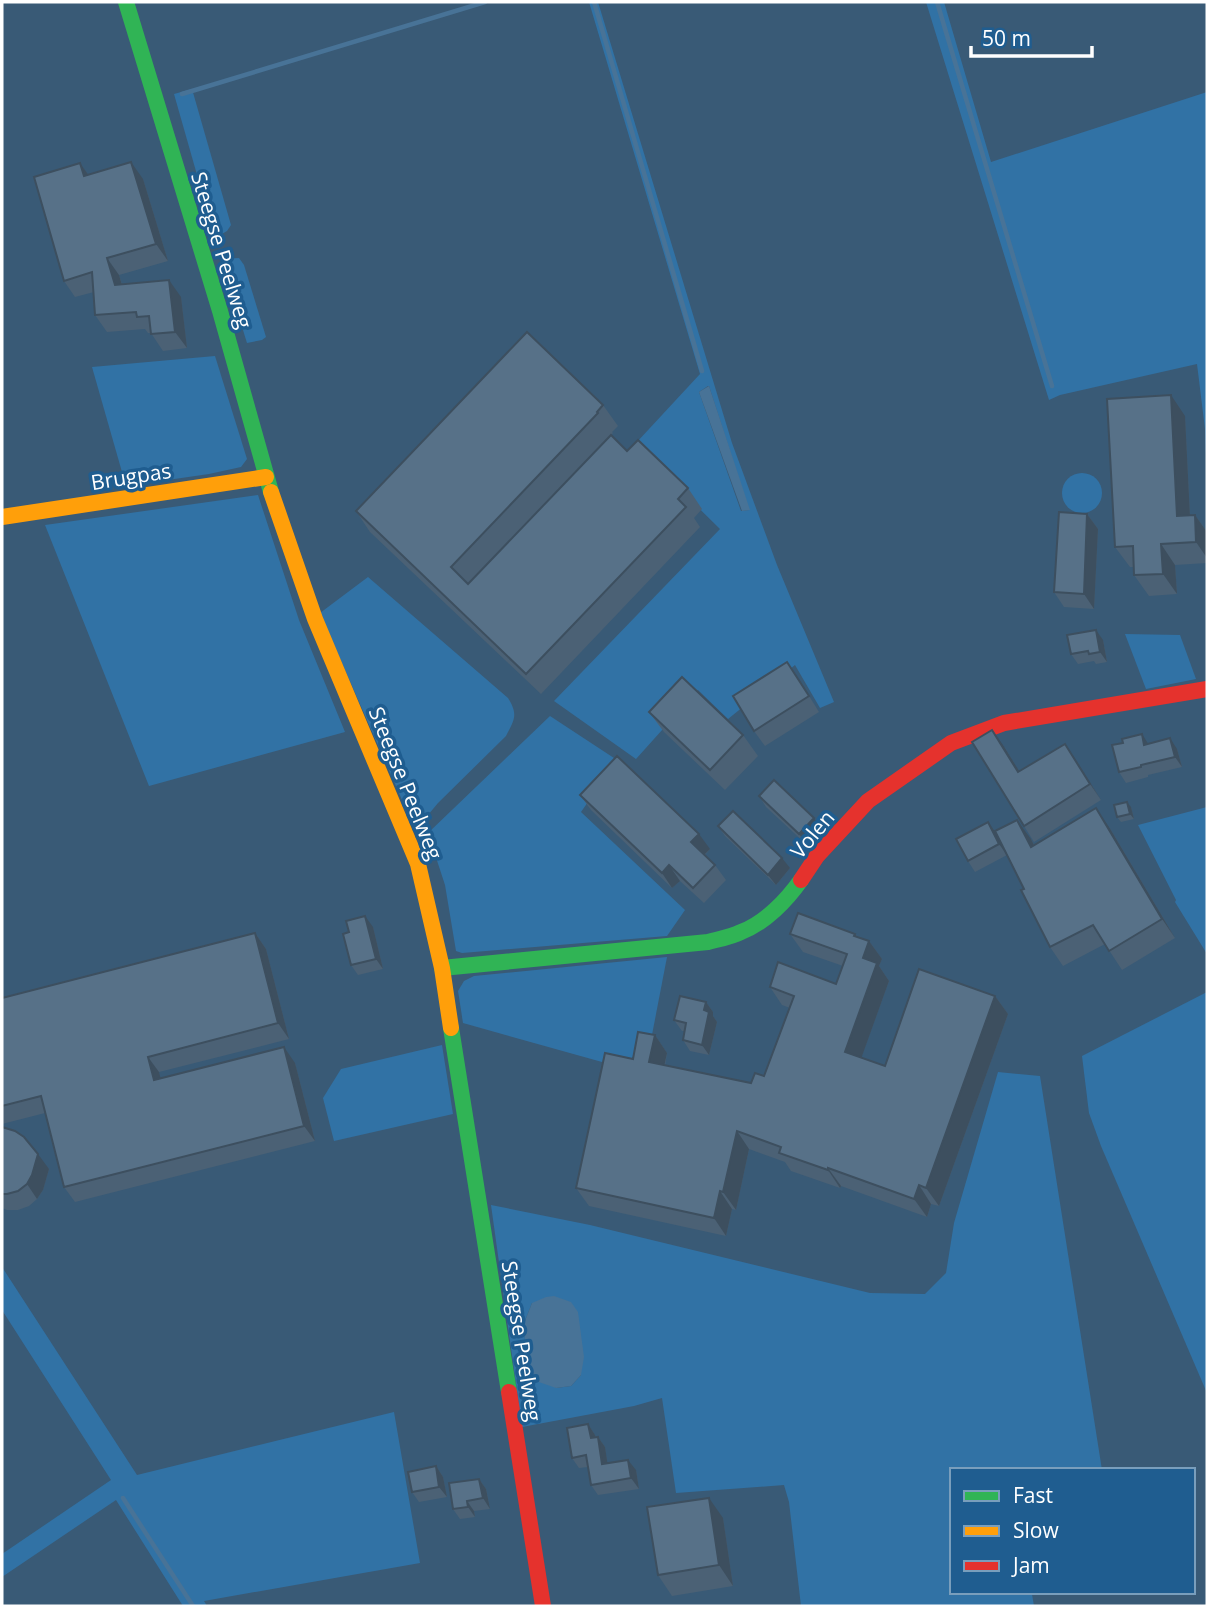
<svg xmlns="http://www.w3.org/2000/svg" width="1209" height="1608" font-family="'Open Sans',sans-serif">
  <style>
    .green { fill: #3172a5; fill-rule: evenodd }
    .water { fill: #487397 }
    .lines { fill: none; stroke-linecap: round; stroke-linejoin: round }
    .stream { stroke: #487397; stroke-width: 4.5 }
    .fast { stroke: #30b455; stroke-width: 16 }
    .slow { stroke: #ff9f0a; stroke-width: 16 }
    .jam { stroke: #e5322d; stroke-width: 16 }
    .wall { fill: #4b6175 }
    .shaded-wall { fill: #3d4f5f }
    .building { fill: #577188; stroke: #3d4f5f; stroke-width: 2 }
    .labels { text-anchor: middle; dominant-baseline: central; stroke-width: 7; stroke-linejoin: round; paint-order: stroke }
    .street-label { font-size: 21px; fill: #fff; stroke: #1f5d90 }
  </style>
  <rect width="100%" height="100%" fill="#395a76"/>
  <!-- green -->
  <g class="green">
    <path d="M589,2H598L732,443L777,565L834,702L820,708L795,665L728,719L698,690L636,759L554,701L720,529L650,460L624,456L700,374ZM708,386H709L749,510L741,511L699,392Z"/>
    <path d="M926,2H944L991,162L1207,92V483L1205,429L1197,364L1060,395L1049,400Z"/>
    <path d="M192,89L231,225L227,231L215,238L174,94Z"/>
    <path d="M239,258L244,265L266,337L262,340L247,343L221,259Z"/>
    <path d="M215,356L247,459L241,467L209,474L126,486L92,367Z"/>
    <circle cx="1082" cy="493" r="20"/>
    <path d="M258,495L299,620L345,732L149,786L45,525Z"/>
    <path d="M368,577L508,698C518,714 515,719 506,736L438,803L423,821L413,825L320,613Z"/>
    <path d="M1125,634L1180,635L1196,679L1146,689Z"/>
    <path d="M550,716L617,760L581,812L685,910L667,936L486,951L462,953L456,951L445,885L428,833Z"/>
    <path d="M1207,807V954L1175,902L1176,900L1138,825Z"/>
    <path d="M667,957L646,1066L602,1062L463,1023L458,991L464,981L474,976Z"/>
    <path d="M1207,992V1393L1101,1146L1089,1113L1082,1056Z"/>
    <path d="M442,1045L453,1114L334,1141L323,1098L341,1069Z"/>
    <path d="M998,1072L1040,1076L1102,1470H952V1592H1047L1032,1594L1034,1606H801L789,1502L784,1485L676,1493L662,1398L634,1406L522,1427L491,1205L590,1225L870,1293L925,1294L946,1273L954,1223ZM532,1303L581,1375L571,1386L556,1388L529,1365L523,1326Z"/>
    <path d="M2,1267L137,1475L394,1412L420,1563L204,1601L207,1606H183L116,1500L2,1577V1554L111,1480L2,1310Z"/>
  </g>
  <!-- water -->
  <g class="water">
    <path d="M709,386L750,510L742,511L699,392Z"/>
    <path d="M554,1296L571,1302L578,1312L584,1357L581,1375L571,1386L556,1388L536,1381L529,1365L523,1326L532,1303L546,1297Z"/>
  </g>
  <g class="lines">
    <!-- stream -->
    <g class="stream">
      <path d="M594,2L702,371"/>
      <path d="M937,2L1052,386"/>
      <path d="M182,94L485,2"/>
      <path d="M123,1498L193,1606"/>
    </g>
    <!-- fast -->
    <g class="fast">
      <path d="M126,2L220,311L271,492"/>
      <path d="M442,968L708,942C719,939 731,937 741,932C765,923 787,900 801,880"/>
      <path d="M451,1028L509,1392"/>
    </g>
    <!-- slow -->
    <g class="slow">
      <path d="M271,492L315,619L418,864L442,968L451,1028"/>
      <path d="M2,517L266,477"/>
    </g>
    <!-- jam -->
    <g class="jam">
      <path d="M801,880L817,856L868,801L951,743L1004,723L1207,689"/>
      <path d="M509,1392L543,1606"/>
    </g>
  </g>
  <!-- wall -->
  <g class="wall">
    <path d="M80,163L88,175L143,179L168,261L119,275L122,284L181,297L187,348L163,351L151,333H148L145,329L107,332L95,315L94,292L75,297L64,281Z"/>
    <path d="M603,405L618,426L612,432L613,433L611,435L627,451L688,488L702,509L694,518L700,527L541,694L370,532L356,511Z"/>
    <path d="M1185,416L1190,515H1195L1207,532V563L1175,565L1177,594L1149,596L1134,575V567H1130L1115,547Z"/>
    <path d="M1087,514L1098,529L1094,609L1064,607L1054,592Z"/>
    <path d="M1103,640L1107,662L1096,664L1094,661L1078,664L1071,654Z"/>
    <path d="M798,678L819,712L765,746L754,731Z"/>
    <path d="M649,712L743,735L758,756L725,790L664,732Z"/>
    <path d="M1148,744L1177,749L1182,767L1148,775V777L1126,783L1119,772Z"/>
    <path d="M1003,745L1019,771L1076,760L1101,800L1034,842L1024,826Z"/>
    <path d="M580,795L710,849L705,855L715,865L726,880L704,903L680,881L672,888L591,810Z"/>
    <path d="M759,796L821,829L806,844L766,807Z"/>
    <path d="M1131,807L1134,819L1121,822L1117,817Z"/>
    <path d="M988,823L996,833L1007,855L975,872L968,861Z"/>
    <path d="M718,826L790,868L776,885L725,836Z"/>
    <path d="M1109,827L1175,938L1122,970L1105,944L1063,966L1050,947L1024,889L1031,839L1034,845Z"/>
    <path d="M373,927L383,969L358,975L351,965Z"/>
    <path d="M255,933L266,949L289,1039L159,1072L160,1079L295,1063L315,1141L75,1202L64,1187L45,1113L2,1124V998Z"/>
    <path d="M790,934H855L858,937L869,941L882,959L879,966L889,981L861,1058L885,1066L995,996L1008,1014L939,1206L931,1204L927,1217L841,1186L840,1188L791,1171L785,1162L749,1149L736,1210L732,1209L726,1236L589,1206L576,1188L633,1059L655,1035L667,1053L665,1066L751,1083L764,1076L790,1008L782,1005L770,987L836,984L843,966L803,952Z"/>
    <path d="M706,1002L713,1012V1016L717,1022L709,1055L690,1051L683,1040L684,1031H682L674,1020Z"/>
    <path d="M2,1127L49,1169L43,1190L37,1199L29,1206L18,1210H7L2,1208Z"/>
    <path d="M588,1424L596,1437H598L605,1447L607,1463L636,1470L639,1489L598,1495L591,1485L588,1467L579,1468L572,1458Z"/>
    <path d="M436,1466L443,1477L447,1497L419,1502L412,1492Z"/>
    <path d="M479,1479L486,1489L490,1509L474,1511L475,1517L460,1519L453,1509Z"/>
    <path d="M723,1518L733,1586L672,1596L658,1575Z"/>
  </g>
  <!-- shaded-wall -->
  <g class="shaded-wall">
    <path d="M131,162L143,179L168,261L156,244Z"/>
    <path d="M80,163L92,180L84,176Z"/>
    <path d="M107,258L119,275L127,302L115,285Z"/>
    <path d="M169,280L181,297L187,348L175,332Z"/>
    <path d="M1171,395L1185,416L1191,537L1177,516Z"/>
    <path d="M1087,514L1098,529L1094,609L1084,594Z"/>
    <path d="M1195,515L1207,532V558L1196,542Z"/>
    <path d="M1161,544L1175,565L1177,594L1163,574Z"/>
    <path d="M1096,630L1103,640L1107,662L1100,652Z"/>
    <path d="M992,730L1003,745L1029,787L1018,772Z"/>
    <path d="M1142,734L1149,745H1144Z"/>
    <path d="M1170,738L1177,749L1182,767L1175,757Z"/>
    <path d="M1065,744L1076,760L1101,800L1090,784Z"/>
    <path d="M1127,802L1131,807L1134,819L1130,814Z"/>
    <path d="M1096,808L1109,827L1175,938L1162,919Z"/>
    <path d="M814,818L821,829L806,844L799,834Z"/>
    <path d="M1017,820L1031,839L1044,866L1031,847Z"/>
    <path d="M988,822L996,833L1007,855L999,844Z"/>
    <path d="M699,834L710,849L702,857L691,842Z"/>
    <path d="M782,858L790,868L776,885L768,875Z"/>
    <path d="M669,865L680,881L672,888L662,873Z"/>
    <path d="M365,916L373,927L383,969L376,959Z"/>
    <path d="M255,933L266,949L289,1039L278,1023Z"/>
    <path d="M855,934L866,949L869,941L882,959L879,966L889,981L857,1070L845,1052L863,958L854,936Z"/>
    <path d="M995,996L1008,1014L939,1206L926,1188Z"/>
    <path d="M706,1002L713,1012V1016L717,1022L709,1055L702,1045L704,1010Z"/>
    <path d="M655,1035L667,1053L661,1081L649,1062Z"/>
    <path d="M284,1047L295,1063L315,1141L304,1126Z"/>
    <path d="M148,1057L159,1072L165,1096L154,1080Z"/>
    <path d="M737,1131L749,1149L736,1210L723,1192Z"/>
    <path d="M38,1154L49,1169L43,1190L37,1199L27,1184Z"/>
    <path d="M828,1168L841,1186L840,1188L828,1170Z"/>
    <path d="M919,1185L931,1204L927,1217L914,1199Z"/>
    <path d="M720,1191L732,1209L726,1236L714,1218Z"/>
    <path d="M588,1424L595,1435L598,1448L591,1438Z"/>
    <path d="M598,1437L605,1447L609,1474L602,1464Z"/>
    <path d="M628,1460L636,1470L639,1489L631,1478Z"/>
    <path d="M436,1466L443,1477L447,1497L439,1487Z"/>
    <path d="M479,1479L486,1489L490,1509L483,1498Z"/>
    <path d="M709,1498L723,1518L733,1586L719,1565Z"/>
    <path d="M467,1501L474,1511L475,1517L468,1507Z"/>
  </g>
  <!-- building -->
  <g class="building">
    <path d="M131,162L156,244L107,258L115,285L169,280L175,332L151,334L149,316L137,317L136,312L95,315L92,272L64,281L34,177L80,163L84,176Z"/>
    <path d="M527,332L603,405L597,412L598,413L451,567L468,584L611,435L627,451L638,440L688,488L678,499L686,507L526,674L356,511Z"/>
    <path d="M1171,395L1177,516L1195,515L1196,542L1161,544L1163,574L1134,575L1133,546L1115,547L1107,399Z"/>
    <path d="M1059,512L1087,514L1084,594L1054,592Z"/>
    <path d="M1096,630L1100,652L1089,654L1088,651L1071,654L1067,635Z"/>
    <path d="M787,662L809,696L754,731L733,696Z"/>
    <path d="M682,677L743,735L710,770L649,712Z"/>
    <path d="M992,730L1018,772L1065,744L1090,784L1024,826L972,742Z"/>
    <path d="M1142,734L1144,745L1170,738L1175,757L1141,765V767L1119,772L1112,745L1123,743L1122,739Z"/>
    <path d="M617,756L699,834L691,842L715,865L693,888L669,865L662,873L580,795Z"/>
    <path d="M774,780L814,818L799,834L759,796Z"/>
    <path d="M1127,802L1130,814L1117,817L1114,805Z"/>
    <path d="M1096,808L1162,919L1109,951L1093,925L1050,947L1021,890L1024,889L995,831L1017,820L1031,847Z"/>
    <path d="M733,811L782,858L768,875L718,826Z"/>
    <path d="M988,822L999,844L968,861L956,839Z"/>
    <path d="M798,913L855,934L854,936L869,941L863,958L877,963L845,1052L885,1066L919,969L995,996L926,1188L919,1185L914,1199L828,1168V1170L779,1153L781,1147L737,1131L723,1192L720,1191L714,1218L576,1188L605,1053L633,1059L638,1032L655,1035L649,1062L751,1083L755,1073L764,1076L794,996L770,987L778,962L836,984L847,954L790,934Z"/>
    <path d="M365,916L376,959L351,965L343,934L349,932L346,921Z"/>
    <path d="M255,933L278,1023L148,1057L154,1080L284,1047L304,1126L64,1187L41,1096L2,1106V998Z"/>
    <path d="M680,996L706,1002L704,1010L709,1012L702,1045L683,1040L686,1023L674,1020Z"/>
    <path d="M2,1127L15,1131L24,1137L38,1154L32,1175L27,1184L18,1191L7,1194H2Z"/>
    <path d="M588,1424L591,1438L598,1437L602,1464L628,1460L631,1478L591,1485L586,1455L572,1458L567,1428Z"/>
    <path d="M436,1466L439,1487L412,1492L408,1472Z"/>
    <path d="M479,1479L483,1498L467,1501L468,1507L453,1509L449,1483Z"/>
    <path d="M709,1498L719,1565L658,1575L647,1507Z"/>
  </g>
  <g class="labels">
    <!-- street labels -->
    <g class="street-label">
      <text transform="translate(222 250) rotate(73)">Steegse Peelweg</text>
      <text transform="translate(131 476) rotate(-9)">Brugpas</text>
      <text transform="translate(406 783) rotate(68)">Steegse Peelweg</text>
      <text transform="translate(812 834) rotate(-50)">Volen</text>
      <text transform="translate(522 1341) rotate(81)">Steegse Peelweg</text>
    </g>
  </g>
  <!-- border -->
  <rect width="1209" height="1608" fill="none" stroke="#ffffff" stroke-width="7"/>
  <!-- legend -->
  <rect x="950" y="1468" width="245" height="126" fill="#1f5d90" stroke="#799ebc" stroke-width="2"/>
  <rect x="964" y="1491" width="35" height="10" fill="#30b455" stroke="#799ebc" stroke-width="2"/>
  <text x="1013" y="1503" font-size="21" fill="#ffffff">Fast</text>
  <rect x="964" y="1526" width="35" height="10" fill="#ff9f0a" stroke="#799ebc" stroke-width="2"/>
  <text x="1013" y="1538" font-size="21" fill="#ffffff">Slow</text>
  <rect x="964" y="1561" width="35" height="10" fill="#e5322d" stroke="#799ebc" stroke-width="2"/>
  <text x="1013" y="1573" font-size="21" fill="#ffffff">Jam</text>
  <!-- scale -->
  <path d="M971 46v10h121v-10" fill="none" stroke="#ffffff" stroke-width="3.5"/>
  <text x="982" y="46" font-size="21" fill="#ffffff" stroke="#1f5d90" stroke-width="5" paint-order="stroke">50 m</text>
</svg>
